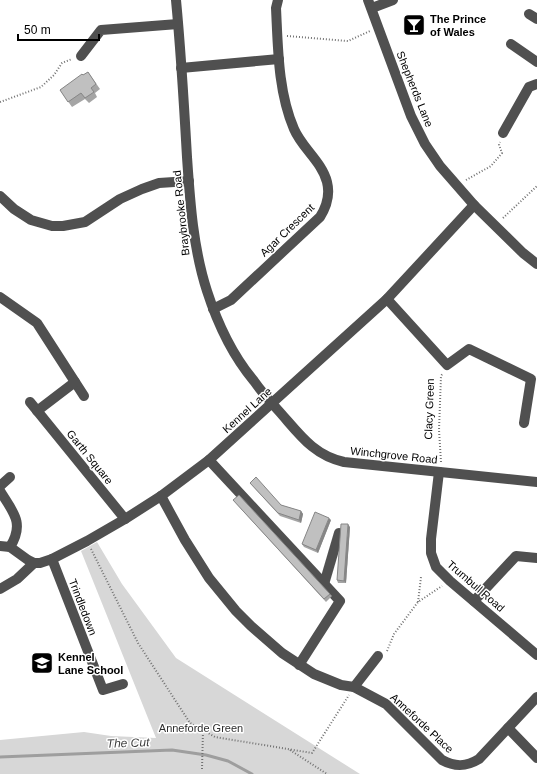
<svg xmlns="http://www.w3.org/2000/svg" width="537" height="774" font-family="Helvetica,sans-serif">
  <style>
    .green { fill: #d7d7d7 }
    .lines { fill: none; stroke-linecap: round; stroke-linejoin: round }
    .stream { stroke: #9e9e9e; stroke-width: 3 }
    .path { stroke: #727272; stroke-width: 2; stroke-dasharray: 1 2; stroke-linecap: butt }
    .minor { stroke: #505050; stroke-width: 10 }
    .wall { fill: #a5a5a5 }
    .shaded-wall { fill: #868686 }
    .building { fill: #c0c0c0; stroke: #868686 }
    .labels { text-anchor: middle; dominant-baseline: central; stroke-width: 3; stroke-linejoin: round; paint-order: stroke }
    .poi-label { font-size: 11px; font-weight: bold; fill: #000; stroke: #fff; text-anchor: start }
    .street-label { font-size: 11px; fill: #000; stroke: #fff }
    .park-label { font-size: 11px; fill: #2e2e2e; stroke: #fff }
    .water-label { font-size: 12px; font-style: italic; fill: #3f3f3f; stroke: #fff }
  </style>
  <rect width="100%" height="100%" fill="#fff"/>
  <!-- green -->
  <path class="green" d="M97,542L122,584L176,658L360,774H0V740L84,732L111,736L156,738L81,551Z"/>
  <g class="lines">
    <!-- stream -->
    <path class="stream" d="M0,757L172,750L206,755L228,761L252,774"/>
    <!-- path -->
    <g class="path">
      <path d="M287,36L348,41L370,31"/>
      <path d="M0,102L41,87L54,75L62,63L72,59"/>
      <path d="M466,180L491,166L502,153L499,145L500,142"/>
      <path d="M503,218L537,186"/>
      <path d="M441,462L439,430L441,376L443,373"/>
      <path d="M91,549L138,643L190,723L215,737L312,753L349,695"/>
      <path d="M418,602L421,577"/>
      <path d="M387,651L394,634L418,602L442,586"/>
      <path d="M290,750L327,774"/>
      <path d="M202,769L203,731"/>
    </g>
    <!-- minor -->
    <g class="minor">
      <path d="M176,0C181,52 184,104 187,157C190,201 193,248 207,291C217,322 233,356 254,381C261,391 269,400 277,409C298,432 312,455 344,462L537,482"/>
      <path d="M368,0L411,116L425,144L440,166L474,205L523,253L537,264"/>
      <path d="M372,8L393,0"/>
      <path d="M529,14L537,19"/>
      <path d="M511,44L537,62"/>
      <path d="M81,56L101,30L178,24"/>
      <path d="M181,68L279,59"/>
      <path d="M503,133L529,87L537,84"/>
      <path d="M0,196L14,209L31,220L52,226H63L85,222L120,199L142,189L159,183L189,181"/>
      <path d="M0,297L37,323L84,396"/>
      <path d="M387,299L447,365L469,349L531,379L524,423"/>
      <path d="M213,309L231,300L320,217C327,206 330,194 327,182C322,162 302,148 294,129C278,92 278,48 276,8L278,0"/>
      <path d="M30,402L125,519"/>
      <path d="M37,411L75,382"/>
      <path d="M209,460L340,601L299,665"/>
      <path d="M439,472L431,539V553L436,567L450,581L537,655"/>
      <path d="M0,486L10,477"/>
      <path d="M0,491C13,512 25,523 10,547"/>
      <path d="M161,496L185,540L209,578L236,611L251,626L282,653L314,674L341,685L354,687L386,704L442,760C455,767 466,767 479,759L537,697"/>
      <path d="M0,546L10,547L28,560L34,563H40L52,559L87,541L125,519L161,496L209,460L387,299L474,205"/>
      <path d="M52,559L103,690L123,684"/>
      <path d="M324,584L339,533"/>
      <path d="M0,589L17,579L34,563"/>
      <path d="M474,601L516,556L537,558"/>
      <path d="M354,687L378,656"/>
      <path d="M508,728L537,758"/>
    </g>
  </g>
  <!-- wall -->
  <g class="wall">
    <path d="M88,72L100,89L95,93L97,97L89,103L85,99L72,107L60,90Z"/>
    <path d="M250,483L281,505L301,511L303,514L301,523L280,516Z"/>
    <path d="M233,500L330,594L332,596L326,602Z"/>
    <path d="M331,520L318,553L304,547L302,544Z"/>
    <path d="M350,527L346,583H338L337,580Z"/>
  </g>
  <!-- shaded-wall -->
  <g class="shaded-wall">
    <path d="M301,511L303,514L301,523L299,520Z"/>
    <path d="M329,518L331,520L318,553L316,550Z"/>
    <path d="M348,524L350,527L346,583L344,581Z"/>
  </g>
  <!-- building -->
  <g class="building">
    <path d="M88,72L96,84L91,88L94,92L85,98L81,93L68,102L60,90L82,74L83,75Z"/>
    <path d="M256,477L281,505L301,511L299,520L278,513L250,483Z"/>
    <path d="M239,495L330,594L324,599L233,500Z"/>
    <path d="M315,512L329,518L316,550L302,544Z"/>
    <path d="M341,524H348L344,581L337,580Z"/>
  </g>
  <!-- icons -->
  <defs>
    <g id="bar-square" transform="scale(1.15)"><rect x="-9" y="-9" width="18" height="18" rx="4" fill="#000" stroke="#fff"/><path d="M-6-5H6L.8 .8V4.5H3.5V6h-7V4.5H-.8V.8Z" fill="#fff"/></g>
    <g id="school-square" transform="scale(1.15)"><rect x="-9" y="-9" width="18" height="18" rx="4" fill="#000" stroke="#fff"/><path d="M0-5L7-2L0 1L-7-2ZM-4 1L0 2.5L4 1V4Q0 6-4 4Z" fill="#fff"/></g>
  </defs>
  <g fill-rule="evenodd">
    <use href="#bar-square" x="414" y="25"/>
    <use href="#school-square" x="42" y="663"/>
  </g>
  <g class="labels">
    <!-- poi labels -->
    <g class="poi-label">
      <text x="430" y="19">The Prince<tspan x="430" dy="13">of Wales</tspan></text>
      <text x="58" y="657">Kennel<tspan x="58" dy="13">Lane School</tspan></text>
    </g>
    <!-- street labels -->
    <g class="street-label">
      <text transform="translate(415 89) rotate(68)">Shepherds Lane</text>
      <text transform="translate(181 213) rotate(-96)">Braybrooke Road</text>
      <text transform="translate(287 230) rotate(-44)">Agar Crescent</text>
      <text transform="translate(429 409) rotate(-88)">Clacy Green</text>
      <text transform="translate(247 410) rotate(-42)">Kennel Lane</text>
      <text transform="translate(394 455) rotate(6)">Winchgrove Road</text>
      <text transform="translate(90 457) rotate(51)">Garth Square</text>
      <text transform="translate(476 586) rotate(41)">Trumbull Road</text>
      <text transform="translate(83 607) rotate(69)">Trindledown</text>
      <text transform="translate(422 723) rotate(43)">Anneforde Place</text>
    </g>
    <!-- park labels -->
    <g class="park-label">
      <text x="201" y="728">Anneforde Green</text>
    </g>
    <!-- water labels -->
    <g class="water-label">
      <text transform="translate(128 743) rotate(-2)">The Cut</text>
    </g>
  </g>
  <!-- scale -->
  <path d="M18 34v6h81v-6" fill="none" stroke="#000000" stroke-width="2"/>
  <text x="24" y="34" font-size="12" fill="#000000" stroke="#ffffff" stroke-width="3" paint-order="stroke">50 m</text>
</svg>
